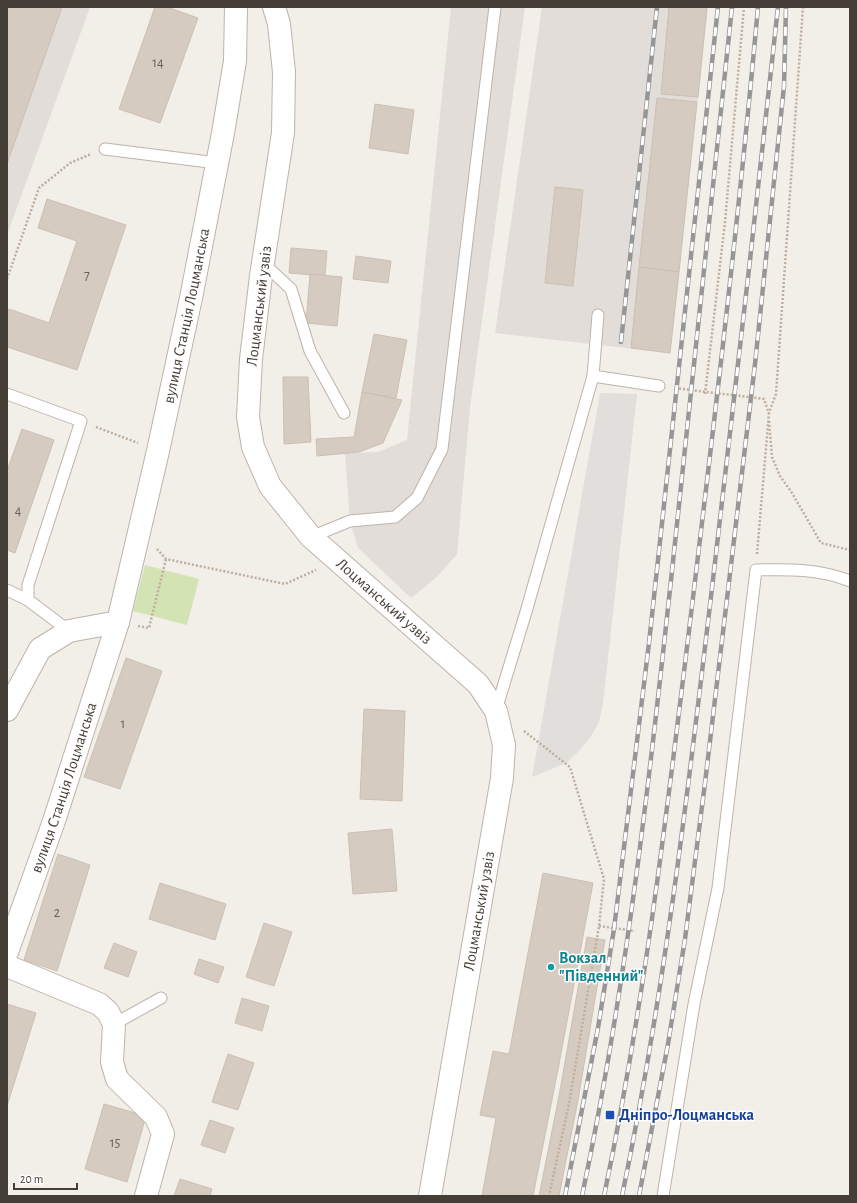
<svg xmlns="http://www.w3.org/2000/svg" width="857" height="1203" font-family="'Alegreya Sans',sans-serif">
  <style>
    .industrial { fill: #e2ddd9 }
    .green { fill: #d4e3b4 }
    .parking { fill: #e1dedc }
    .building { fill: #d6cbc1; stroke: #cdbfb2 }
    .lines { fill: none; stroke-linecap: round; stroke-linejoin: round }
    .lane-casing { stroke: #bdb4ab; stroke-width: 13 }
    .street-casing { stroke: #bdb4ab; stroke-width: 24 }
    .path { stroke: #beae9d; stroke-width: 2.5; stroke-dasharray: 2 2; stroke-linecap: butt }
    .lane { stroke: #fff; stroke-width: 11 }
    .street { stroke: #fff; stroke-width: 22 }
    .rail-casing { stroke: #969696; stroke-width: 4.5 }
    .rail { stroke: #fff; stroke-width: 3; stroke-dasharray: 9; stroke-linecap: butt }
    .culture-dot { fill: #0f9aa8; stroke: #fff; stroke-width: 1.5 }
    .transit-dot { fill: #1a4fb4; stroke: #fff; stroke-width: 1.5 }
    .labels { text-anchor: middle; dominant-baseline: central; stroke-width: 3; stroke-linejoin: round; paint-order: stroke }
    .number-label { font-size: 14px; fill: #69615a }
    .street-label { font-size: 16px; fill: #453e37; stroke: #fff }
    .culture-label { font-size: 16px; font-weight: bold; fill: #0d838f; stroke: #fff; text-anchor: start }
    .transit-label { font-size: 16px; font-weight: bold; fill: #164399; stroke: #fff; text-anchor: start }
  </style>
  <rect width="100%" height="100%" fill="#f2eee8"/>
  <!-- industrial -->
  <g class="industrial">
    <path d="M7,7H90L7,235Z"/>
    <path d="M451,7H525L470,408L457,554L437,577L411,598L358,548L350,521L345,453L378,452L407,440Z"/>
    <path d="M542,7H708L670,353L495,333Z"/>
  </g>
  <!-- green -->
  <path class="green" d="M145,565L199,579L187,625L133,611Z"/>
  <!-- parking -->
  <path class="parking" d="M600,393L637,394L603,704L599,722L590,738L579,751L566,763L532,777Z"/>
  <!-- building -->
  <g class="building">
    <path d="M7,7H62L7,164Z"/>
    <path d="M155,7H167L198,18L160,123L119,109Z"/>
    <path d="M669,7H707L698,97L661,94Z"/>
    <path d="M657,98L697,102L679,272L639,267Z"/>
    <path d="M375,104L414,110L408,154L369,148Z"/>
    <path d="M555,187L583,190L573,286L545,283Z"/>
    <path d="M47,199L126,225L77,370L7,347V315L9,309L49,323L77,241L38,228Z"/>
    <path d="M291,248L327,251L325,276L289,273Z"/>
    <path d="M356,256L391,261L388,283L353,279Z"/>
    <path d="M639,267L679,272L670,353L631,348Z"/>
    <path d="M310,274L342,277L337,326L306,323Z"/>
    <path d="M374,334L407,340L396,398L362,392Z"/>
    <path d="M283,377H308L311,442L284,444Z"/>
    <path d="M362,392L402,400L383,443L359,452L317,456L316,439L354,437Z"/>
    <path d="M22,429L54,440L15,553L7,550V471Z"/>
    <path d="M126,658L162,671L120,789L84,777Z"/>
    <path d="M364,709L405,711L402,801L360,799Z"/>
    <path d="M392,829L397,891L353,894L348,833Z"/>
    <path d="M58,854L90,865L57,971L24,960Z"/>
    <path d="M543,873L593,883L559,1064L533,1196H482L496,1118L480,1115L493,1051L509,1054Z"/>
    <path d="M160,883L226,904L215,940L149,919Z"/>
    <path d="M264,923L292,932L274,986L246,977Z"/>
    <path d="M587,937L605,940L578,1100L559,1196H539L559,1096Z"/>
    <path d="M114,943L137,952L128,977L104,968Z"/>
    <path d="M199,959L224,967L218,983L194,974Z"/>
    <path d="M242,998L269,1006L262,1031L235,1023Z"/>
    <path d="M7,1004L36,1013L7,1106Z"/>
    <path d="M228,1054L254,1063L238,1110L212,1102Z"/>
    <path d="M104,1104L146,1116L127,1182L85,1169Z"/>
    <path d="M210,1120L234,1128L225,1153L201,1145Z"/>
    <path d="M180,1179L212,1189L210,1196H174Z"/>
  </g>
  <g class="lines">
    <!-- lane casing -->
    <g class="lane-casing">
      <g id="lane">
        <path d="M105,149L217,163"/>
        <path d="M263,263L291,289L310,351L344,413"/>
        <path d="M593,376L598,315"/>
        <path d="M7,394L81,421L28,585V600L69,631"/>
        <path d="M311,537L350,521L395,517L417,498L442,449L495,7"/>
        <path d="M7,590L28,600"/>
        <path d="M496,710L526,612L593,376L659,386"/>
        <path d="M114,1024L161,998"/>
        <path d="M663,1196L694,1004L718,888L756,570C789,569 820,569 850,581"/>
      </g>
    </g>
    <!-- street casing -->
    <g class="street-casing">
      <g id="street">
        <path id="s1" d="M274,7L279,24L284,72L283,133L261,276L251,359L248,417L253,447L270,486L311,537L478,684L496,711L504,745L502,778L430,1196"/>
        <path d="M7,710L40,649L69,631L118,622"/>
        <path id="s2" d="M7,952L54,821L118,622L158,451L191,298L223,133L235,61L236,7"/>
        <path d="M7,966L99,1004L108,1012L114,1024L112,1062L117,1079L156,1117L163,1134L146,1196"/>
      </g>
    </g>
    <!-- path -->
    <g class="path">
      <path d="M7,279L39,188L70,163L91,154"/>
      <path d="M675,388L764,399L769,414"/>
      <path d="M705,394L725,222L744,7"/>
      <path d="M769,421L772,457L780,476L792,493L821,543L850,550"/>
      <path d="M96,427L138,443"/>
      <path d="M157,549L166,559L285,584L316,570"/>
      <path d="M757,554L769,413L776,394L803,7"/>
      <path d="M138,626L149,628L166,559"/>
      <path d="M524,731L570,767L604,879L599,926L569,1104L549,1196"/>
      <path d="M599,926L635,931"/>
    </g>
    <!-- lane -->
    <use href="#lane" class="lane"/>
    <!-- street -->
    <use href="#street" class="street"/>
    <!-- rail casing -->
    <g class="rail-casing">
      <g id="rail">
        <path d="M621,342L657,7"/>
        <path d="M565,1196L598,1028L614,929L649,643L718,7"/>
        <path d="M582,1196C627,984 651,768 674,552C693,370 713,189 732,7"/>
        <path d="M604,1196C645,1001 668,803 692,606C716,407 740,207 758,7"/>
        <path d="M622,1196C664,995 688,792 712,588C735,394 757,201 778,7"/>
        <path d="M639,1196L668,1044L685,939L705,783L755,364L784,86L786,7"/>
      </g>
    </g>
    <!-- rail -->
    <use href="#rail" class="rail"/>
  </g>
  <!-- markers -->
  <circle class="culture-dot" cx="551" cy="967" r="4"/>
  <rect class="transit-dot" x="605" y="1110" width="10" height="10" rx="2"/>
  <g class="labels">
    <!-- number labels -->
    <g class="number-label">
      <text x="158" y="63">14</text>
      <text x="87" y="275">7</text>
      <text x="18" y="511">4</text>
      <text x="123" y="724">1</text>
      <text x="57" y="913">2</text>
      <text x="115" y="1143">15</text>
    </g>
    <!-- street labels -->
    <g class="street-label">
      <text transform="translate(259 306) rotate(-83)">Лоцманський узвіз</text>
      <text stroke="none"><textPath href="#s2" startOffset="662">вулиця Станція Лоцманська</textPath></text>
      <text stroke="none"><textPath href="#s1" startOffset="649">Лоцманський узвіз</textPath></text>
      <text stroke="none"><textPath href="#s2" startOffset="174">вулиця Станція Лоцманська</textPath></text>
      <text transform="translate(479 911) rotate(-80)">Лоцманський узвіз</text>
    </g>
    <!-- culture labels -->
    <g class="culture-label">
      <text x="559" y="958">Вокзал<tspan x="559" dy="18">"Південний"</tspan></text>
    </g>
    <!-- transit labels -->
    <g class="transit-label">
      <text x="619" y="1115">Дніпро-Лоцманська</text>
    </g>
  </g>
  <!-- border -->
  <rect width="857" height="1203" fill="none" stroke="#453e37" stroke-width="16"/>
  <!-- scale -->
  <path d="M14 1183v6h63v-6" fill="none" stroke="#453e37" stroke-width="2"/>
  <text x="20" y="1183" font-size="12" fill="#453e37" stroke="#ffffff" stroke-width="3" paint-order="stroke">20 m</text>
</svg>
